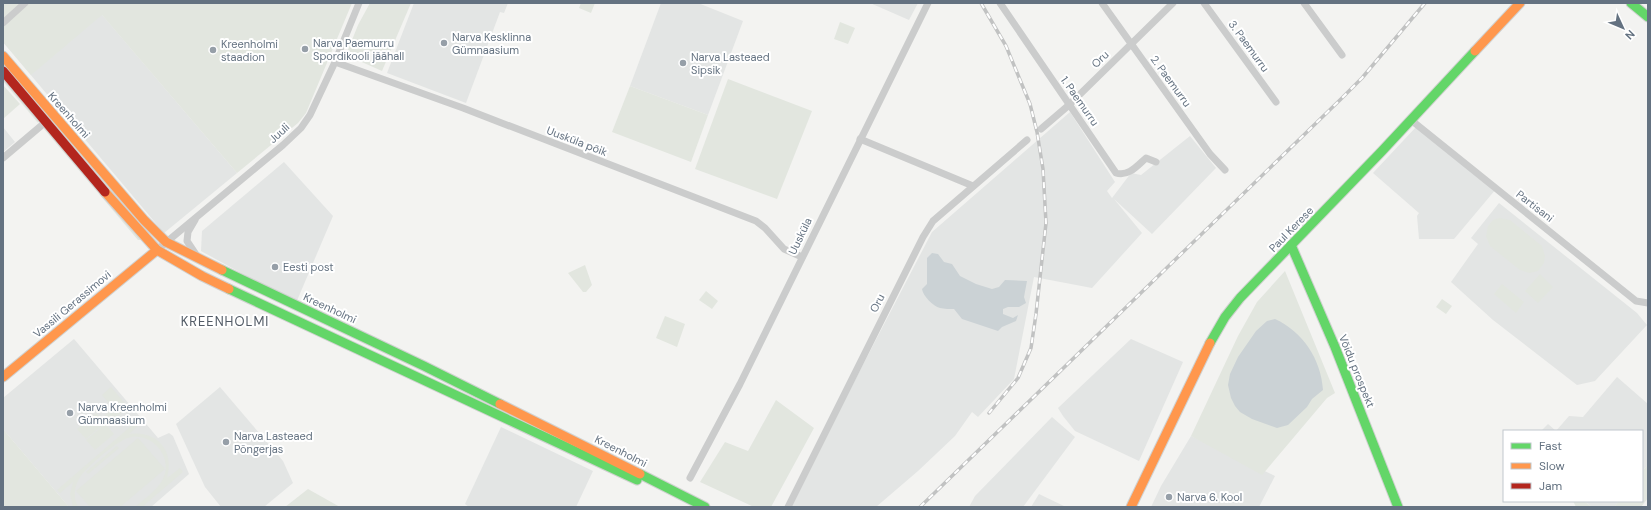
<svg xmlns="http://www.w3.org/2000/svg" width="1651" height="510" font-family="'DM Sans',sans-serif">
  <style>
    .built { fill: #e3e5e4 }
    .green { fill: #e2e6df }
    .water { fill: #cbd2d5 }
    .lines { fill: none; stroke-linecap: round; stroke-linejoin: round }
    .fast-casing { stroke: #d0d1d0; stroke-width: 11 }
    .slow-casing { stroke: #d0d1d0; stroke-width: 11 }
    .jam-casing { stroke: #d0d1d0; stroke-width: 11 }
    .street { stroke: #cbcccc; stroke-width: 7 }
    .fast { stroke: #63d668; stroke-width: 9 }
    .slow { stroke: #ff974d; stroke-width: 9 }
    .jam { stroke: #b3261e; stroke-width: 9 }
    .rail-casing { stroke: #c1c2c2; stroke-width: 3.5 }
    .rail { stroke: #fff; stroke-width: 2; stroke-dasharray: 6; stroke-linecap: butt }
    .poi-dot { fill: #969fa8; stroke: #fff; stroke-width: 1.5 }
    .labels { text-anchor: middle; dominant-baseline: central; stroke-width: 4; stroke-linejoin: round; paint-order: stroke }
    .poi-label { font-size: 11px; fill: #647281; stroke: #fff; text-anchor: start }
    .street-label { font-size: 11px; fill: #647281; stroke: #fff }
    .quarter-label { font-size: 13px; letter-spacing: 1px; fill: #525b66; stroke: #fff }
  </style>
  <rect width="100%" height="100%" fill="#f3f3f1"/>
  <!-- built -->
  <g class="built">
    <path d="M92,3L237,173L164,233L3,42V31Z"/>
    <path d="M414,3H508L504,13L500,12L466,103L387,73Z"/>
    <path d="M661,3H698L743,21L708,115L630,86Z"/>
    <path d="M870,3H918L909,20Z"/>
    <path d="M1070,112L1115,182L1107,191L1112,198L1131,173L1141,175L1190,136L1216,168L1152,234L1114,199L1142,233L1092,288L1034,277L1014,379L978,417L972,412L955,436L918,471L876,507H789L932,232Z"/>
    <path d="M1417,126L1496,189L1454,239H1419L1417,216L1419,213L1373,173Z"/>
    <path d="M3,127L15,142L3,152Z"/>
    <path d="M284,162L333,216L296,303L201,251L202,231Z"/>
    <path d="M1499,203L1637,313L1647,325L1595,381L1577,385L1493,320L1451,282L1478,244L1471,238Z"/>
    <path d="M74,339L158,438L169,433L173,436L189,474L151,507H69L3,429V398Z"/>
    <path d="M1131,339L1183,362L1139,461L1075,431L1063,416L1058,408Z"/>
    <path d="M1617,377L1648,404V464L1642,472V431H1541L1548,424L1556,431L1569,416L1583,417Z"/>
    <path d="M220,387L283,461L293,483L264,507H221L205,487L176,424Z"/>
    <path d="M1052,417L1075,437L1023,507H969L975,496Z"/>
    <path d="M501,427L593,471L576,507H469L465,504Z"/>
    <path d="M1191,436L1275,476L1259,507H1151L1161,486Z"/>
    <path d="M1039,494L1066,507H1031Z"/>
    <path d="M1584,501H1619L1614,507H1592Z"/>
  </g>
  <!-- green -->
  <g class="green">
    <path d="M3,3H22L3,20Z"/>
    <path d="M29,3H352L306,113L298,123L237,173L102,15L31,75L3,42V26Z"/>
    <path d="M370,3H411L382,71L346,55L358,25Z"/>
    <path d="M581,3H595L591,13L579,8Z"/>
    <path d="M840,22L855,28L848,44L834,39Z"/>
    <path d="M3,76L39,120L38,123L3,81Z"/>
    <path d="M728,79L812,111L777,199L695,169Z"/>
    <path d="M3,85L20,104L3,119Z"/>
    <path d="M630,86L708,115L691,162L612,132Z"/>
    <path d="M54,122L141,224L149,232L147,234L52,124Z"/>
    <path d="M44,129H46L141,240H138Z"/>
    <path d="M1500,218L1510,220L1542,246L1545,256L1544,263L1538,271L1529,273L1520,270L1490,246L1486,236L1488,226L1493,220Z"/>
    <path d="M585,265L592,285L586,292H583L568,273Z"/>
    <path d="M1285,271L1335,393L1327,398L1262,475L1191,436L1238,336L1257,302Z"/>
    <path d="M1540,274L1553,287L1538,303L1525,291Z"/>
    <path d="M1502,284L1524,302L1516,313L1494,294Z"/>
    <path d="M706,291L718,301L712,309L699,300Z"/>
    <path d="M1442,299L1452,306L1446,314L1436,307Z"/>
    <path d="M665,316L685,324L677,347L656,338Z"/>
    <path d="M111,387L128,407L109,424L103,417L113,408L102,395Z"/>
    <path d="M776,400L814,428L771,507H754L700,482L725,442L748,451Z"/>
    <path d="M96,413L105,423L86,439L77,429Z"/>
    <path d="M138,420L141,423L129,434C157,430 175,451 167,478L180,468L183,472L142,507H135C144,499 157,491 163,479C173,459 155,434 132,437C119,438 88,466 80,477C74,487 73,497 78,507H73L70,494L73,482L60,493L57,490Z"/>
    <path d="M105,424L114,434L95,450L86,440Z"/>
    <path d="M3,429L69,507H3Z"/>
    <path d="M138,438L165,469L120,507H90L76,491Z"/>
    <path d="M117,446L119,448L88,474L86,472Z"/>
    <path d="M1648,464V498L1641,507H1614L1619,501H1642V472Z"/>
    <path d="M308,489L340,507H285Z"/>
    <path d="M1573,501H1584L1592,507H1576Z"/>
  </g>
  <!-- water -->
  <g class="water">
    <path d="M932,253L938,254L944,262L952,264L960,276L976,284L992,289L999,287L1005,280L1027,281L1024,297L1026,303L1019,307H1008L1003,309V314L1013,318L1018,315L1016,321L1002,327L998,331L962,319L954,309C950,309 944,309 940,308C933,306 923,296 922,289L927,284V258Z"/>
    <path d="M1275,319C1303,332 1321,359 1323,390L1312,399L1307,407L1288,425L1277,428L1252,419L1240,412L1235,406L1231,398L1228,385L1230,374L1238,357L1256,331L1267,321Z"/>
  </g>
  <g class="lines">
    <!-- fast casing -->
    <g class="fast-casing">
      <g id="fast">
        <path d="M1631,3L1648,17"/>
        <path d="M1291,245L1335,347L1398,507"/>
        <path d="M222,270L424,366L500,404"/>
        <path d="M229,289L637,480"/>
        <path d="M1210,343L1225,317L1240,298L1382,151L1475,51"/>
        <path d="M640,474L705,507"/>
      </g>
    </g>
    <!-- slow casing -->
    <g class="slow-casing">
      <g id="slow">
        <path d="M1475,51L1520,3"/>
        <path d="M3,56L144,220L166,242L222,270"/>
        <path d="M105,192L157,250L202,276L229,289"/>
        <path d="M3,377L157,250"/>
        <path d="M500,404L640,474"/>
        <path d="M1131,507L1210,343"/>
      </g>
    </g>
    <!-- jam casing -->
    <g class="jam-casing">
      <path id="jam" d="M3,71L105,192"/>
    </g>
    <!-- street -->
    <g class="street">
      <path d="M1000,3L1116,173C1128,177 1137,166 1146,158L1156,162"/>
      <path d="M1102,3L1210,154L1225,170"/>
      <path d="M1204,3L1276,102"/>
      <path d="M1304,3L1342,55"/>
      <path d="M3,23L25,3"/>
      <path d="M335,62L463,108L756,221L765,228L784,249L802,257"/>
      <path d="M1411,120L1636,301L1648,303"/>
      <path d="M1041,129L1069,105L1173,3"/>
      <path d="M860,139L973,186"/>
      <path d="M3,158L48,120"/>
      <path d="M195,220L188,232L187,241L197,256"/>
      <path d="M157,250L283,145L301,128L310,115L335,62L359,3"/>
      <path d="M690,478L740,384L928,3"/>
      <path d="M788,507L923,237L933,221L1027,140"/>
    </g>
    <!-- fast -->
    <use href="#fast" class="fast"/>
    <!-- slow -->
    <use href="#slow" class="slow"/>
    <!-- jam -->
    <use href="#jam" class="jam"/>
    <!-- rail casing -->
    <g class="rail-casing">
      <g id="rail">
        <path d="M981,3L1006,46L1030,104L1037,132L1043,169L1046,223L1036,314L1031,348L1018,378L989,413"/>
        <path d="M920,507L1342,98L1362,78L1425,3"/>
      </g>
    </g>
    <!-- rail -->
    <use href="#rail" class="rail"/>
  </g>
  <!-- markers -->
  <g class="poi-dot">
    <circle cx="444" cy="43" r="4"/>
    <circle cx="305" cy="49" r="4"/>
    <circle cx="213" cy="50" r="4"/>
    <circle cx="683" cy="63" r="4"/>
    <circle cx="275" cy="267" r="4"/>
    <circle cx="70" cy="413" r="4"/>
    <circle cx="226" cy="442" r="4"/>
    <circle cx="1169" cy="497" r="4"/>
  </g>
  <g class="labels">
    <!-- poi labels -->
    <g class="poi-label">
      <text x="452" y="37">Narva Kesklinna<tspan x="452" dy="13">Gümnaasium</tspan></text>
      <text x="313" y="43">Narva Paemurru<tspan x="313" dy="13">Spordikooli jäähall</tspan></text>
      <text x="221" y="44">Kreenholmi<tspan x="221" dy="13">staadion</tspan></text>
      <text x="691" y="57">Narva Lasteaed<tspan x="691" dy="13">Sipsik</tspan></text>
      <text x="283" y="267">Eesti post</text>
      <text x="78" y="407">Narva Kreenholmi<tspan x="78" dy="13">Gümnaasium</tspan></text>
      <text x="234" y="436">Narva Lasteaed<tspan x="234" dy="13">Põngerjas</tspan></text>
      <text x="1177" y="497">Narva 6. Kool</text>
    </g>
    <!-- street labels -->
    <g class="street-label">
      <text transform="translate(1249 46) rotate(54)">3. Paemurru</text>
      <text transform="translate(1100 59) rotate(-44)">Oru</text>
      <text transform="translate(1171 81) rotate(54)">2. Paemurru</text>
      <text transform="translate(1080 101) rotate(55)">1. Paemurru</text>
      <text transform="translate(69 115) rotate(49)">Kreenholmi</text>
      <text transform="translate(279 133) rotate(-43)">Juuli</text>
      <text transform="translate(577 141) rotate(21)">Uusküla põik</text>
      <text transform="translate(1535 206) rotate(38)">Partisani</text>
      <text transform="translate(1291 229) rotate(-46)">Paul Kerese</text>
      <text transform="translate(800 236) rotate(-64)">Uusküla</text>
      <text transform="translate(877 303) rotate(-63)">Oru</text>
      <text transform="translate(72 304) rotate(-40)">Vassili Gerassimovi</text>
      <text transform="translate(330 308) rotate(25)">Kreenholmi</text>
      <text transform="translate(1357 371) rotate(68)">Võidu prospekt</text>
      <text transform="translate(621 451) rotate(27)">Kreenholmi</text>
    </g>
    <!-- quarter labels -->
    <g class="quarter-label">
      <text x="225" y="321">KREENHOLMI</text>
    </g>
  </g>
  <!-- border -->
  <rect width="1651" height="510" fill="none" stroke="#647281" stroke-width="8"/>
  <!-- legend -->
  <rect x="1503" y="430" width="140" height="72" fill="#ffffff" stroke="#c1c7cd"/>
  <rect x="1511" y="443" width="20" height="6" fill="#63d668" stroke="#c1c7cd"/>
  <text x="1539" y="450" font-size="12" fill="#647281">Fast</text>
  <rect x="1511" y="463" width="20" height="6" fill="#ff974d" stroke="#c1c7cd"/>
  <text x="1539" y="470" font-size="12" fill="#647281">Slow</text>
  <rect x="1511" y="483" width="20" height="6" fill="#b3261e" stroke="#c1c7cd"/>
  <text x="1539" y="490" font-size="12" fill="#647281">Jam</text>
  <!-- north arrow -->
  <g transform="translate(1623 28) rotate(134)" stroke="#ffffff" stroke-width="3" paint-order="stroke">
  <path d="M0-3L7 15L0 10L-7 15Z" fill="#647281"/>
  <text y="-6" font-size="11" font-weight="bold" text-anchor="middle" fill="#647281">N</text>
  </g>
</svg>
